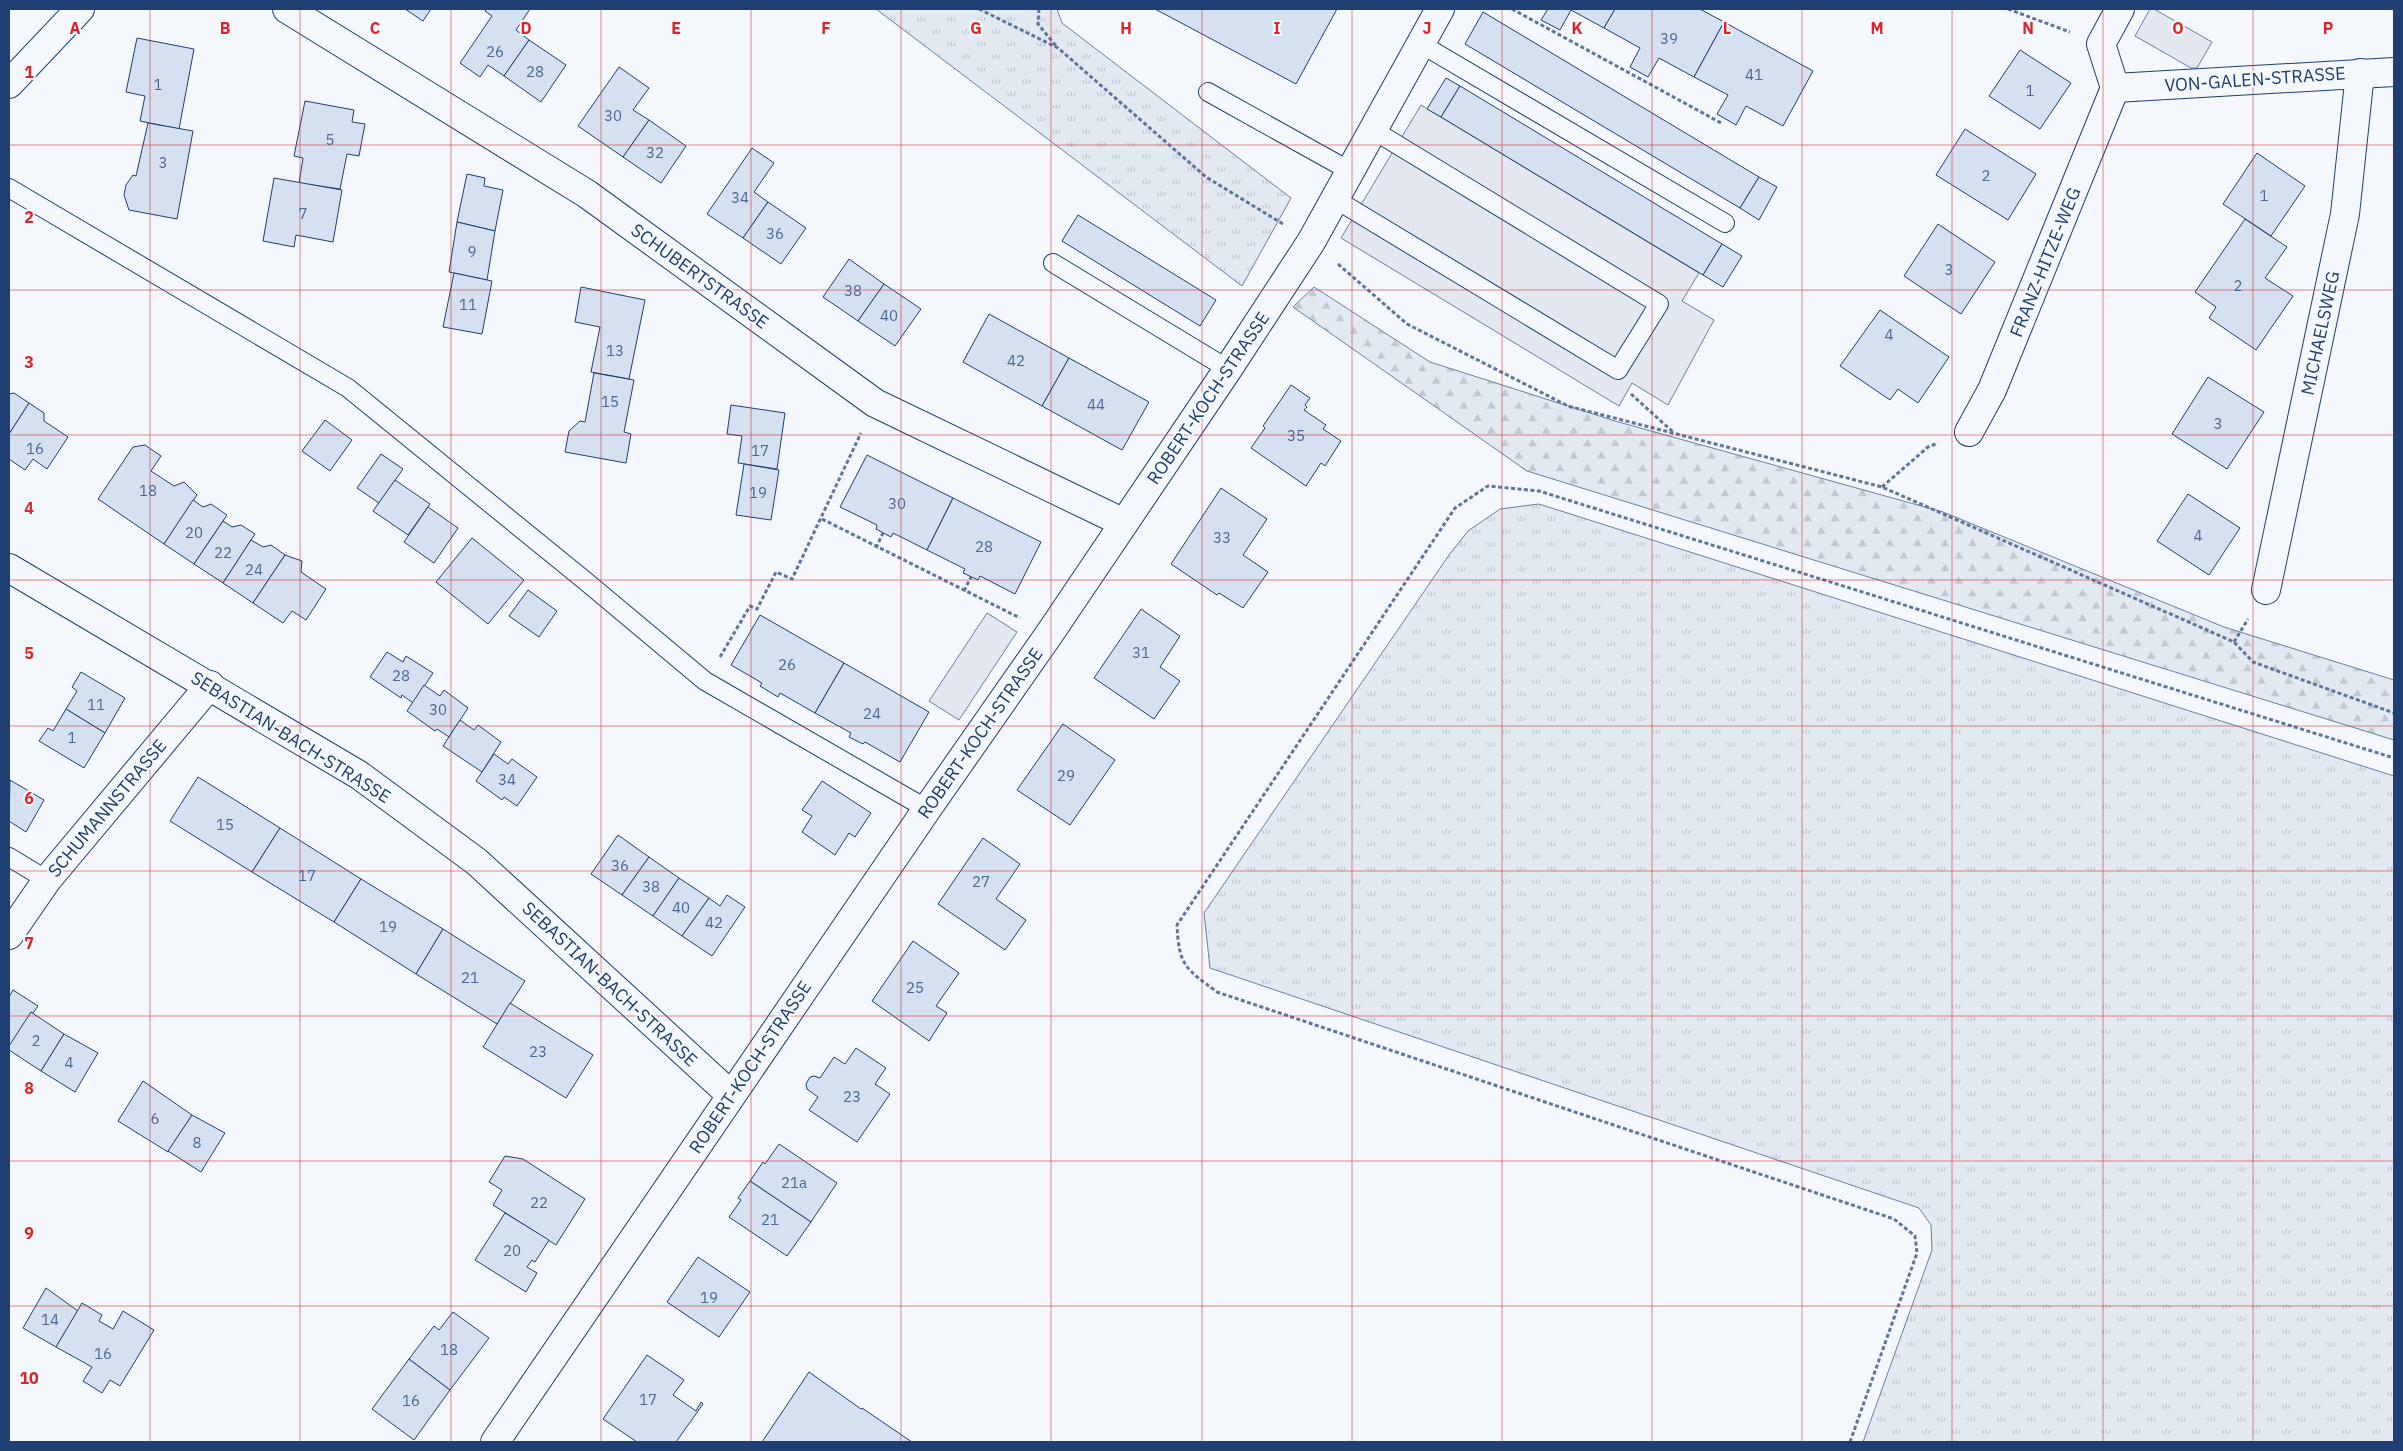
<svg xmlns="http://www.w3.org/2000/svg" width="2403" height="1451" font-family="'IBM Plex Sans',sans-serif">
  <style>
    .grass { fill: url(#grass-tufts); stroke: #687fa3 }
    .forest { fill: url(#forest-firs); stroke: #687fa3 }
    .parking { fill: #e3e8f0; stroke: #687fa3 }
    .building { fill: #d5e0f0; stroke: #1d3f73 }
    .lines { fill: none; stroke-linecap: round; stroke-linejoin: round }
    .service-casing { stroke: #1d3f73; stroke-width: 20 }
    .minor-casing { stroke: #1d3f73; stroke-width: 30 }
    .path { stroke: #5e769c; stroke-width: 3; stroke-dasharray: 4 2.5; stroke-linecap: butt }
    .service { stroke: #f4f7fb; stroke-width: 18 }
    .minor { stroke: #f4f7fb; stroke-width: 28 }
    .grid { fill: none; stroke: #d62828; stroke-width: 1; stroke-opacity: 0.55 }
    .labels { text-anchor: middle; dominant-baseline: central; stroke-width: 4; stroke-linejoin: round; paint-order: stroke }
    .number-label { font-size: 15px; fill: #4b6792 }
    .street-label { font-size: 18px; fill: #1d3f73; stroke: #f4f7fb }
    .grid-label { font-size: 16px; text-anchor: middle; font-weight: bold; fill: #d62828; stroke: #f4f7fb; stroke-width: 4; stroke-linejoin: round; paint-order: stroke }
  </style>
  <defs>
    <pattern id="grass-tufts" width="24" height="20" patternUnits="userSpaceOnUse" patternTransform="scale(1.25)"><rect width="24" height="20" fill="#e3e9f0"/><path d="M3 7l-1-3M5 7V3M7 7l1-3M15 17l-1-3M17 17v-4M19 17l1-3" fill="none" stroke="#c2c9d1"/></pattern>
    <pattern id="forest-firs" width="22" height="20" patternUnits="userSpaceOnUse" patternTransform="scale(1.25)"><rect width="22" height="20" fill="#e3e9f0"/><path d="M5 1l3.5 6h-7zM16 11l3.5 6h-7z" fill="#c2c9d1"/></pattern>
  </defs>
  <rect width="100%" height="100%" fill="#f4f7fb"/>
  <!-- grass -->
  <g class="grass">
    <path d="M876,9H1057L1062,23L1291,198L1242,286Z"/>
    <path d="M1539,504L2394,776V1442H1863L1932,1250L1931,1225L1919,1208L1210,968L1204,913L1449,555L1468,531L1500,509Z"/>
  </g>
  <!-- forest -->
  <path class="forest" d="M1314,287L1430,362L1615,421L1943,512L2224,627L2394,680V740L1527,471L1293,307Z"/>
  <!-- parking -->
  <g class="parking">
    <path d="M2150,9H2154L2212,42L2197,68H2191L2135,36Z"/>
    <path d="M1421,105L1699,273L1682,301L1714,320L1668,405L1632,383L1619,406L1341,238Z"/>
    <path d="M987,613L1017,632L959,720L929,701Z"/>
  </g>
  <!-- building -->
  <g class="building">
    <path d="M405,9H431L423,21Z"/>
    <path d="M487,9H530L516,30L529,40L504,76L488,65L480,77L460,63L492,16L485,11Z"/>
    <path d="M1155,9H1337L1296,84Z"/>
    <path d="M1548,9H1615L1604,28L1571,10L1560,30L1541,20Z"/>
    <path d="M1615,9H1700L1724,22L1694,77L1659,58L1648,77L1630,67L1640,48L1604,28Z"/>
    <path d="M1483,12L1759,177L1740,208L1465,44Z"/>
    <path d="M1724,22L1813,71L1783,126L1746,106L1736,125L1717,114L1728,95L1694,77Z"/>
    <path d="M137,38L194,49L179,129L140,121L145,96L126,92Z"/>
    <path d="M529,40L566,65L541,102L504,76Z"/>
    <path d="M2020,50L2071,83L2040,129L1989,96Z"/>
    <path d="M619,67L649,88L633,110L649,120L623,157L578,126Z"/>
    <path d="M1446,78L1460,86L1441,117L1427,109Z"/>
    <path d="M1460,86L1722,244L1703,275L1441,117Z"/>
    <path d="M305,101L354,110L352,122L365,124L359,156L347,154L340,189L299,183L303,158L294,156Z"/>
    <path d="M649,120L686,146L661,183L623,157Z"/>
    <path d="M148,123L193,131L177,219L129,210L124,195L126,185L133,175L136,176Z"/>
    <path d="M1965,129L2036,174L2008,220L1936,175Z"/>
    <path d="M752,148L774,163L754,192L768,202L743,238L707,214Z"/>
    <path d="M2257,153L2305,186L2271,236L2223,204Z"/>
    <path d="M467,174L485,178L484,186L503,190L495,231L457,222Z"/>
    <path d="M1759,177L1777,187L1759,220L1740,208Z"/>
    <path d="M274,178L342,190L333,242L296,235L294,247L263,241Z"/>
    <path d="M768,202L806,228L781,264L743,238Z"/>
    <path d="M1078,215L1216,300L1200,326L1062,241Z"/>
    <path d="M2245,219L2287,247L2265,278L2293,296L2256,350L2209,318L2216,307L2195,292Z"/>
    <path d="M457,222L495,231L487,280L449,272Z"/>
    <path d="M1938,224L1995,262L1961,314L1904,276Z"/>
    <path d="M1722,244L1742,256L1723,287L1703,275Z"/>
    <path d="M849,259L884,284L858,321L823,297Z"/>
    <path d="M454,273L492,281L482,334L443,327Z"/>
    <path d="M884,284L921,309L895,346L858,321Z"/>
    <path d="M581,287L645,300L629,379L591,372L600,327L575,322Z"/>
    <path d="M1880,310L1949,357L1918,403L1898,389L1890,400L1840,366Z"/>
    <path d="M989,314L1069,358L1042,406L963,362Z"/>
    <path d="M1069,358L1149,402L1122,450L1042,406Z"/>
    <path d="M594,373L634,380L624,432L631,434L626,463L565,452L569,431L580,421L585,422Z"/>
    <path d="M2208,377L2264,412L2227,469L2172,434Z"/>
    <path d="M1291,385L1310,398L1305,405L1307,407L1304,410L1326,425L1323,429L1341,441L1325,466L1321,463L1306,486L1251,448L1265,428L1263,426Z"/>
    <path d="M14,393L29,403L9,434V394Z"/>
    <path d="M29,403L44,413V421L68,437L47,469L33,459L25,470L9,459V434Z"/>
    <path d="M731,405L785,413L777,469L738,463L742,436L727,434Z"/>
    <path d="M325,420L352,440L330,471L302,451Z"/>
    <path d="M145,445L161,456L151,471L174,486L184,482L197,495L164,544L98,499L133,447Z"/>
    <path d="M381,454L403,469L379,503L357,488Z"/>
    <path d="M867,455L953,498L927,550L893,533L891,537L876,529L877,525L840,507Z"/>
    <path d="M744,464L779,470L771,520L736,515Z"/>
    <path d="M395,480L430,504L408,535L373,511Z"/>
    <path d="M1221,488L1267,519L1243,555L1268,572L1243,608L1219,593L1217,595L1171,564Z"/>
    <path d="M2188,494L2240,528L2209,575L2157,541Z"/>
    <path d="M953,498L1041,542L1015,594L980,576L978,580L963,573L965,569L927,550Z"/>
    <path d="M193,500L203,507L211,504L227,515L194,564L164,544Z"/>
    <path d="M428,507L458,528L434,563L404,542Z"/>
    <path d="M223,521L232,527L241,525L255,534L223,583L194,564Z"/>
    <path d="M472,538L524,580L488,624L436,582Z"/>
    <path d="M251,540L263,547L271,545L285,555L253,603L223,583Z"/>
    <path d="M285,555L302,561L301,572L326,589L306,620L292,611L283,623L253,603Z"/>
    <path d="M528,590L557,611L539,637L509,616Z"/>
    <path d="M1141,609L1180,636L1160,667L1180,681L1154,719L1094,678Z"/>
    <path d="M760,615L844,663L815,713L780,693L778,697L760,686L762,683L731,665Z"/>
    <path d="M387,652L403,662L406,656L433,673L413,703L402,695L401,698L370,677Z"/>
    <path d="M844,663L929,712L900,762L865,742L863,744L849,737L851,733L815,713Z"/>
    <path d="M81,672L125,698L105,733L66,709L77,691L72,687Z"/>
    <path d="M424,685L440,696L444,690L468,708L449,737L437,729L435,731L407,711Z"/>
    <path d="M66,709L105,733L84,768L39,741L48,728L53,731Z"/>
    <path d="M460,720L474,730L478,725L501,742L482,772L443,746Z"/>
    <path d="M1063,724L1115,760L1070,825L1017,790Z"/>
    <path d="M494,754L508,764L512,759L537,777L517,806L504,797L502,800L476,781Z"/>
    <path d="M198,777L280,828L252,872L170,821Z"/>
    <path d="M10,780L44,800L26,832L9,821Z"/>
    <path d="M822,781L871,813L855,837L849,833L835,855L802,832L812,816L802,810Z"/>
    <path d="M280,828L361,879L334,922L252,872Z"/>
    <path d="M618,835L649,857L622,895L591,874Z"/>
    <path d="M983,838L1020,864L996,899L1026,920L1005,950L938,904Z"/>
    <path d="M649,857L679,878L653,916L622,895Z"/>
    <path d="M679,878L709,898L682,936L653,916Z"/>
    <path d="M361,879L443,929L416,974L334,922Z"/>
    <path d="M727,895L745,907L712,956L682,936L709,898L720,906Z"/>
    <path d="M443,929L525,981L497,1024L416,974Z"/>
    <path d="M913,941L959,973L936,1006L947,1013L929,1041L872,1001Z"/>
    <path d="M13,990L38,1006L9,1046V997Z"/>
    <path d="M510,1003L593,1055L566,1098L483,1047Z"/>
    <path d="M31,1012L64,1034L41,1071L9,1050V1046Z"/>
    <path d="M64,1034L98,1053L75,1092L41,1071Z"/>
    <path d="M856,1048L886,1068L875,1084L890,1094L857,1142L809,1110L818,1097L807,1089L806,1084L810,1077L814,1076L820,1078L834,1057L845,1064Z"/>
    <path d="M143,1081L192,1115L168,1152L118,1121Z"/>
    <path d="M192,1115L225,1133L201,1172L168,1151Z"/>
    <path d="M779,1144L837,1183L811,1222L750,1181L763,1162L765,1164Z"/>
    <path d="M505,1156L523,1159L585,1199L556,1245L493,1205L502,1190L489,1182Z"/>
    <path d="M750,1181L811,1222L787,1256L729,1217L741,1200L738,1198Z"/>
    <path d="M505,1213L549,1240L535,1262L532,1260L527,1267L537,1273L526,1292L475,1260Z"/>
    <path d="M698,1257L750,1292L719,1337L667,1302Z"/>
    <path d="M46,1288L78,1311L56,1347L23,1328Z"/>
    <path d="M82,1303L102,1315L99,1321L113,1329L123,1311L154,1330L120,1386L110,1380L102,1393L83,1381L92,1367L56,1347Z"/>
    <path d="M453,1312L489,1338L450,1390L409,1359L434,1326L439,1330Z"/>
    <path d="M647,1355L684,1380L673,1395L696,1411L701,1402L703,1404L676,1442H637L603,1419Z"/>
    <path d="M409,1359L450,1390L414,1440L372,1409Z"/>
    <path d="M809,1372L861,1409L862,1408L912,1442H762Z"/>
  </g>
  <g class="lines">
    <!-- service casing -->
    <g class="service-casing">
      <g id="service">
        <path d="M1421,44L1725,223"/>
        <path d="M1208,92L1350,171"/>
        <path d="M9,188L348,388L583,579L705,681L927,809"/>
        <path d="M1335,199L1618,370L1659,304L1373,130"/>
        <path d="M1053,263L1228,369"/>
        <path d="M9,857L47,880"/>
      </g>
    </g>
    <!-- minor casing -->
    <g class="minor-casing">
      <g id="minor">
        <path d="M287,9L587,194L875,403L1124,523"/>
        <path d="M9,84L80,9"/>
        <path d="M2115,88L2394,72"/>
        <path d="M2115,88L2101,44L2120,9"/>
        <path d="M1969,432L1992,390L2115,88"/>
        <path d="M9,568L359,775L477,862L731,1095"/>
        <path d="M2266,590L2345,214L2360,73"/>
        <path d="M9,935L47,880L210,685"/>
        <path d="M495,1442L927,809L1050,633L1228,369L1311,242L1440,9"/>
      </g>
    </g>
    <!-- path -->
    <g class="path">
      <path d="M979,9L1058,48L1206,177L1283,224"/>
      <path d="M1039,9L1038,24L1056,46"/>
      <path d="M1512,9L1723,124"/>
      <path d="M2008,9L2070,32"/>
      <path d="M1338,264L1407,324L1568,406L1882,487L2234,642L2253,662L2394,713"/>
      <path d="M1631,394L1673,432"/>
      <path d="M1882,487L1928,447L1938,443"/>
      <path d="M822,519L1020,618"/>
      <path d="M876,548L883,533"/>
      <path d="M964,591L971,577"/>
      <path d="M2234,642L2248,619"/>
      <path d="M720,657L750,606L757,609L776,572L792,579L861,433"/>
      <path d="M1850,1442L1917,1253L1915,1236L1894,1219L1217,992C1185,968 1179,966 1177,925L1455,508L1488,486L1539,491L2394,758"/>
    </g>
    <!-- service -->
    <use href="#service" class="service"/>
    <!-- minor -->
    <use href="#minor" class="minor"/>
  </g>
  <!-- grid -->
  <path class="grid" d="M150,9V1442M300,9V1442M451,9V1442M601,9V1442M751,9V1442M901,9V1442M1051,9V1442M1202,9V1442M1352,9V1442M1502,9V1442M1652,9V1442M1802,9V1442M1952,9V1442M2103,9V1442M2253,9V1442M9,145H2394M9,290H2394M9,435H2394M9,580H2394M9,726H2394M9,871H2394M9,1016H2394M9,1161H2394M9,1306H2394"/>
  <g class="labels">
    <!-- number labels -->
    <g class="number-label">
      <text x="1669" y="38">39</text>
      <text x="495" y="51">26</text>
      <text x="535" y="71">28</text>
      <text x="1754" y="74">41</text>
      <text x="158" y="84">1</text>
      <text x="2030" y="90">1</text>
      <text x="613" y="115">30</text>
      <text x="330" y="139">5</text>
      <text x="655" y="152">32</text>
      <text x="163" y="162">3</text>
      <text x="1986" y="175">2</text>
      <text x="2264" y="195">1</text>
      <text x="740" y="197">34</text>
      <text x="303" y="213">7</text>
      <text x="775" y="233">36</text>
      <text x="472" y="251">9</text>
      <text x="1949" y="269">3</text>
      <text x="2238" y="285">2</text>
      <text x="853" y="290">38</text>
      <text x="468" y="304">11</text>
      <text x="889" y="315">40</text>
      <text x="1889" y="334">4</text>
      <text x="615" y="350">13</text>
      <text x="1016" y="360">42</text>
      <text x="610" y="401">15</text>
      <text x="1096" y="404">44</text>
      <text x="2218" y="423">3</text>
      <text x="1296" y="435">35</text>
      <text x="35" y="448">16</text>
      <text x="760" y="450">17</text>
      <text x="148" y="490">18</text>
      <text x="758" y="492">19</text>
      <text x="897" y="503">30</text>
      <text x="194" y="532">20</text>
      <text x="2198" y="535">4</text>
      <text x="1222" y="537">33</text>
      <text x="984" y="546">28</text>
      <text x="223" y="552">22</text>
      <text x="254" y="569">24</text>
      <text x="1141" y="652">31</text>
      <text x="787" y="664">26</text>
      <text x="401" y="675">28</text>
      <text x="96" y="704">11</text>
      <text x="438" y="709">30</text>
      <text x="872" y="713">24</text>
      <text x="72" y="737">1</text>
      <text x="1066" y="775">29</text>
      <text x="507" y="779">34</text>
      <text x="225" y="824">15</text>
      <text x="620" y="865">36</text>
      <text x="307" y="875">17</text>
      <text x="981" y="881">27</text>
      <text x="651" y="886">38</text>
      <text x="681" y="907">40</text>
      <text x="714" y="922">42</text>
      <text x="388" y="926">19</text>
      <text x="470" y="977">21</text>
      <text x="915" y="987">25</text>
      <text x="36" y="1040">2</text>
      <text x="538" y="1051">23</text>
      <text x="69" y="1062">4</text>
      <text x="852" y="1096">23</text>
      <text x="155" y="1118">6</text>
      <text x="197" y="1142">8</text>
      <text x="794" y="1182">21a</text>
      <text x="539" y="1202">22</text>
      <text x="770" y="1219">21</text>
      <text x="512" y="1250">20</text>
      <text x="709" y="1297">19</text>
      <text x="50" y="1319">14</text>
      <text x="449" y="1349">18</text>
      <text x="103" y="1353">16</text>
      <text x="648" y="1399">17</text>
      <text x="411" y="1400">16</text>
    </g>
    <!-- street labels -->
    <g class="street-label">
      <text transform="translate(2255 79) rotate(-4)">VON-GALEN-STRASSE</text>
      <text transform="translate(2045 262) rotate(-68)">FRANZ-HITZE-WEG</text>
      <text transform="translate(700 276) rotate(36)">SCHUBERTSTRASSE</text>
      <text transform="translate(2320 333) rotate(-78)">MICHAELSWEG</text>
      <text transform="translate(1208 398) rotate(-56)">ROBERT-KOCH-STRASSE</text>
      <text transform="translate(980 733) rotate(-55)">ROBERT-KOCH-STRASSE</text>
      <text transform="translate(291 737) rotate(32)">SEBASTIAN-BACH-STRASSE</text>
      <text transform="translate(107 808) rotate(-50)">SCHUMANNSTRASSE</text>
      <text transform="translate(610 984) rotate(43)">SEBASTIAN-BACH-STRASSE</text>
      <text transform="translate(750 1067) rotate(-56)">ROBERT-KOCH-STRASSE</text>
    </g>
  </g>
  <g class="grid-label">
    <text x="75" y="34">A</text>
    <text x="225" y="34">B</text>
    <text x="375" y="34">C</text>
    <text x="526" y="34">D</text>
    <text x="676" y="34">E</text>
    <text x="826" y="34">F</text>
    <text x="976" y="34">G</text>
    <text x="1126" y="34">H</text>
    <text x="1277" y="34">I</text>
    <text x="1427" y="34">J</text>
    <text x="1577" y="34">K</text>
    <text x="1727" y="34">L</text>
    <text x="1877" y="34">M</text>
    <text x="2028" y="34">N</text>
    <text x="2178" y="34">O</text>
    <text x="2328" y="34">P</text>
    <text x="29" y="78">1</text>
    <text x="29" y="223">2</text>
    <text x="29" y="368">3</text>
    <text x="29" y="514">4</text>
    <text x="29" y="659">5</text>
    <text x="29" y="804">6</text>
    <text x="29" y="949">7</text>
    <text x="29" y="1094">8</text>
    <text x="29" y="1239">9</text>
    <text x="29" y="1384">10</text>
  </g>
  <!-- border -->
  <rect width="2403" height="1451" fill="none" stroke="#1d3f73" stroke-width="20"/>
</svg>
